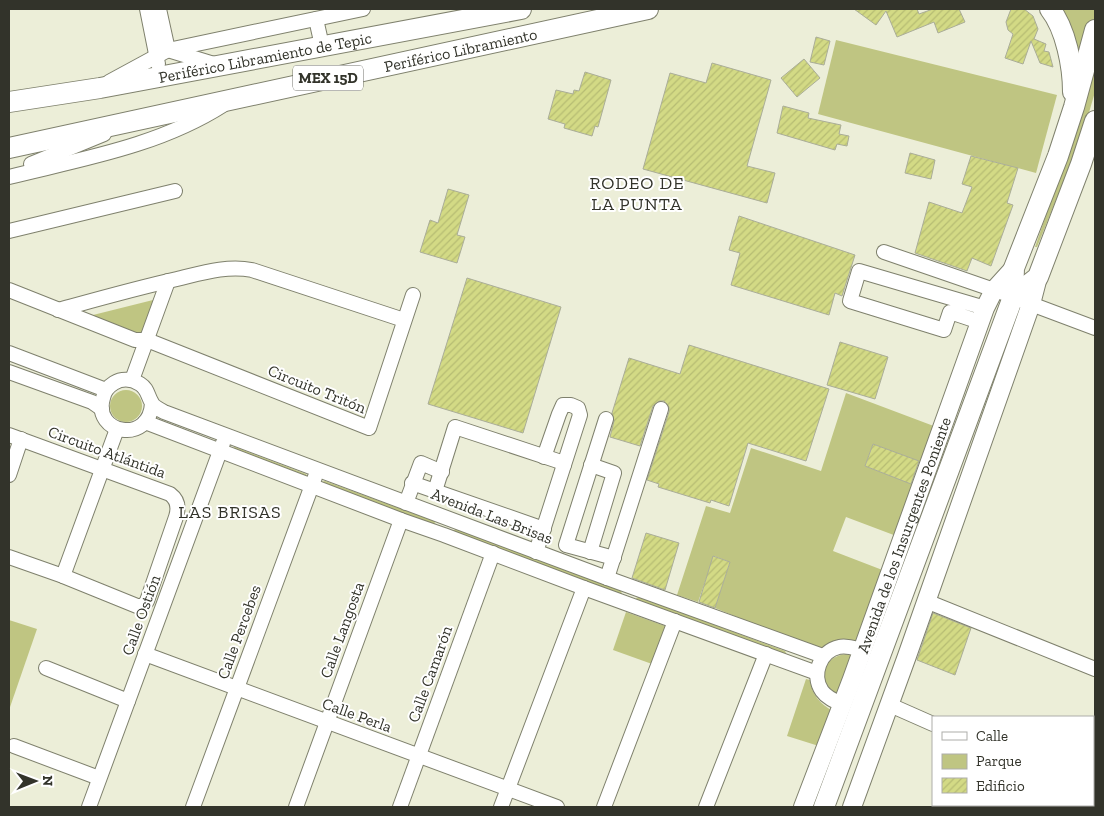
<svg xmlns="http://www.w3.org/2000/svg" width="1104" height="816" font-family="'Zilla Slab',serif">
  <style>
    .green { fill: #bfc582 }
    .building { fill: url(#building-hatch); stroke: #aaad98 }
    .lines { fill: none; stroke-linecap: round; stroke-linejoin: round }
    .minor-casing { stroke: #7f816d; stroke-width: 16 }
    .major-casing { stroke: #7f816d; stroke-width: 20 }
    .highway-casing { stroke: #7f816d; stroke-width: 22 }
    .minor { stroke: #fff; stroke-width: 14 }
    .major { stroke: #fff; stroke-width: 18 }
    .highway { stroke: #fff; stroke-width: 20 }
    .labels { text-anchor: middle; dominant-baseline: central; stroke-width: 4; stroke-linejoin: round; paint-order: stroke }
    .shield { fill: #fff; stroke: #70706a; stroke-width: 1 }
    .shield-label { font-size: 15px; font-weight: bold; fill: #32332a }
    .street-label { font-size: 16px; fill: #32332a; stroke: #fff }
    .neighbourhood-label { font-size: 18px; letter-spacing: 1px; fill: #32332a; stroke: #fff }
  </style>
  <defs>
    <pattern id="building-hatch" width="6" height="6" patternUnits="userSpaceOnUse" patternTransform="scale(1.25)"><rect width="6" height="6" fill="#d3da85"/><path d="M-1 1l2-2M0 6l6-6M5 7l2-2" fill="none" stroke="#b6bc73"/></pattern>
  </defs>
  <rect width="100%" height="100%" fill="#eceed8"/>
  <!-- green -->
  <g class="green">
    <path d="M1057,9H1095V16L1084,57L1074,62Z"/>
    <path d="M836,40L1057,95L1036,173L818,114Z"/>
    <path d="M1095,56V92L1083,133L1037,247H1035L1053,195Z"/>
    <path d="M157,299L142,338L89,316Z"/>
    <circle cx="126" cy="406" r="16"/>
    <path d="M846,393L939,428L926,464L873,444L865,466L917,486L899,537L846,517L833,551L885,571L858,644L821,651L715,608L730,562L714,556L698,602L677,595L706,506L730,513L751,448L821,471Z"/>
    <path d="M235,447L306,474L308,478L231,449Z"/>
    <path d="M325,481L434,521L436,525L323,486L321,482Z"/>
    <path d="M456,529L621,591L622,594L619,595L453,534L452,531Z"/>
    <path d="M640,597L785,651L787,655L783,656L638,602L636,598Z"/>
    <path d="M626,612L665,626L652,664L613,650Z"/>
    <path d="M9,620L37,629L9,710Z"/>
    <path d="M846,654L853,656L839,695C816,684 820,657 846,654Z"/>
    <path d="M806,679L810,680C812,695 820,704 833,711L822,747L787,736Z"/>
  </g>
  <!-- building -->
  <g class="building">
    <path d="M854,9H917L919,14L933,9H959L965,22L938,33L934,22L897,37L886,11L876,25Z"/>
    <path d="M1011,9H1024L1033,16L1038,29L1034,39L1046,44L1044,51L1049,52L1053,67L1040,63L1031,41L1023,64L1005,58L1013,34L1008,30L1006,22Z"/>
    <path d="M816,37L830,41L824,65L810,62Z"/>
    <path d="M804,59L820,78L797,97L781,78Z"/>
    <path d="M712,63L771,80L747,166L775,173L767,203L643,169L670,73L706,83Z"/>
    <path d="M585,72L611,80L598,127L595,126L592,136L564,128L565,124L548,119L556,90L573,94L574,90L579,91Z"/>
    <path d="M783,106L809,113L808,118L841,125L839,134L849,136L847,146L837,144L835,150L777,133Z"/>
    <path d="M910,153L935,160L931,179L905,173Z"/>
    <path d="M971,156L1018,168L1007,203L1013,205L991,266L972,258L967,271L915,253L929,202L962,213L972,187L962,184Z"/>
    <path d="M448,189L469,195L457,235L465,237L457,263L420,252L430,220L438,223Z"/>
    <path d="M739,216L855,255L842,296L835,293L829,315L731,285L740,253L729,250Z"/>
    <path d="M467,278L561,307L523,433L428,404Z"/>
    <path d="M840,342L888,357L875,399L827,385Z"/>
    <path d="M689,345L829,389L806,461L748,443L729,506L711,500L710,503L658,487L659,484L647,480L669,412V407L664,401H659L653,406L640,446L610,437L614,421L612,413L629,358L680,374Z"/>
    <path d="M873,444L919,461L911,484L865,466Z"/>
    <path d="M646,533L679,543L665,590L632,578Z"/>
    <path d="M713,556L730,562L715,608L699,602Z"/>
    <path d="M933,613L971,628L955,675L917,660Z"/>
  </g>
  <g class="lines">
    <!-- minor casing -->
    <g class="minor-casing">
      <g id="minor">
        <path d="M147,9L158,64"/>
        <path d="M159,9L168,50L217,65"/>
        <path d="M316,19L322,46"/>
        <path d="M109,82L168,50L363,9"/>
        <path d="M31,164L104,134"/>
        <path d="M9,177C81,159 159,146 223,105"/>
        <path d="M9,231L175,191"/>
        <path d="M884,252L1003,293"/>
        <path d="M9,290L135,340H147L369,428L413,295"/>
        <path d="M1023,301L1095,328"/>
        <path d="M58,310C98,299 137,288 177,279C202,273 227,265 252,270L404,320"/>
        <path d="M980,322L950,312L944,330L850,301L859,271L985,308"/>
        <path d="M9,353L106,390"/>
        <path d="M9,372L92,402L102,409"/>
        <path d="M132,380L168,281"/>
        <path d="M152,403C150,445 92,434 103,398C104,392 109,386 114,383C122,378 132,379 140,384C148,389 147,395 152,403C153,406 160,410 164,412L607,578L823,656"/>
        <path d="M606,419L566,545L614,558"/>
        <path d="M145,422L401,520L444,535L584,588L817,673"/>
        <path d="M9,435L170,494C178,500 179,508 176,517L147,601L143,606H137L63,576L9,557"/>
        <path d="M9,475L21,439"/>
        <path d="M412,483L544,529"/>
        <path d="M435,491L455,427L558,461L564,465"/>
        <path d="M406,503L421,463L442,472"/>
        <path d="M536,552L580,415L578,408L571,405H563L559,414L544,457"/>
        <path d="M590,552L614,473L591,465"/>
        <path d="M63,576L117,429"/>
        <path d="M607,578L661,409"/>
        <path d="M926,601L1095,669"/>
        <path d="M145,654L557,807"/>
        <path d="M46,668L128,701"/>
        <path d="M842,704C835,701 827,698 822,691C811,675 820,651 839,647C847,645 854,648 862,650"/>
        <path d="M890,705L933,724"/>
        <path d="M14,746L99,778"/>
        <path d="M1093,794L1095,795"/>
        <path d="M89,807L223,443"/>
        <path d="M193,807L315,477"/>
        <path d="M296,807L401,520"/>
        <path d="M400,807L493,553"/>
        <path d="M501,807L584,588"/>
        <path d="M604,807L675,621"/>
        <path d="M706,807L766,654"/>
      </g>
    </g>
    <!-- major casing -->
    <g class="major-casing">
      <g id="major">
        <path id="s1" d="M803,807L852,679L985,308L994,290L1014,268"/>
        <path d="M852,807L907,656L1031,304L1038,277"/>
      </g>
    </g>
    <!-- highway casing -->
    <g class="highway-casing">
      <g id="highway">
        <path d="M1050,9C1066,29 1073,67 1073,92"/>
        <path id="s2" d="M9,102L100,88L521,9"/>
        <path id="s3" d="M9,148L648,9"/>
        <path d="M1013,297L1038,277L1081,164L1095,121"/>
        <path d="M824,807L1013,297L1014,268L1058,156L1074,107L1095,30"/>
      </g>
    </g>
    <!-- minor -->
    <use href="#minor" class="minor"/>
    <!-- major -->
    <use href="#major" class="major"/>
    <!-- highway -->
    <use href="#highway" class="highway"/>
  </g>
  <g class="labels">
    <!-- shield labels -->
    <rect class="shield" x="293" y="65.5" width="70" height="25" rx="4"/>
    <g class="shield-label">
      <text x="328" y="78">MEX 15D</text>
    </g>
    <!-- street labels -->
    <g class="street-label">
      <text stroke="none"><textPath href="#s3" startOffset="462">Periférico Libramiento</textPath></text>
      <text stroke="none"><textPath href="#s2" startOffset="260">Periférico Libramiento de Tepic</textPath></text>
      <text transform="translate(317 389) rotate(22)">Circuito Tritón</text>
      <text transform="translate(107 452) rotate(20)">Circuito Atlántida</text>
      <text transform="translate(492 516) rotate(21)">Avenida Las Brisas</text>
      <text stroke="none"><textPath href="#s1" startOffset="290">Avenida de los Insurgentes Poniente</textPath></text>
      <text transform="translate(141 615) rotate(-70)">Calle Ostión</text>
      <text transform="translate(342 630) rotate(-70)">Calle Langosta</text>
      <text transform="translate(239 632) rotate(-70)">Calle Percebes</text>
      <text transform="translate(430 674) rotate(-70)">Calle Camarón</text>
      <text transform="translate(357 715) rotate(20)">Calle Perla</text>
    </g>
    <!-- neighbourhood labels -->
    <g class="neighbourhood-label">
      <text x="637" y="183">RODEO DE<tspan x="637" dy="21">LA PUNTA</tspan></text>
      <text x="230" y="512">LAS BRISAS</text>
    </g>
  </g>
  <!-- border -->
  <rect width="1104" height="816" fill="none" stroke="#32332a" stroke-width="20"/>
  <!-- legend -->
  <rect x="932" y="716" width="162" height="90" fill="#ffffff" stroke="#adadaa"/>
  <rect x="942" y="732" width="25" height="8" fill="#ffffff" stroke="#adadaa"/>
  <text x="976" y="741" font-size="15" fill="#32332a">Calle</text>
  <rect x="942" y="754" width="25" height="15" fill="#bfc582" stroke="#adadaa"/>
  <text x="976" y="766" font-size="15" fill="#32332a">Parque</text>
  <rect x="942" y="778" width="25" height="15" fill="url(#building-hatch)" stroke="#adadaa"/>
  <text x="976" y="791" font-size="15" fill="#32332a">Edificio</text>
  <!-- north arrow -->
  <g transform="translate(35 781) rotate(89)" stroke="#ffffff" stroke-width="4" paint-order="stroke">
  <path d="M0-4L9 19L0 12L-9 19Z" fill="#32332a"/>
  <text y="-8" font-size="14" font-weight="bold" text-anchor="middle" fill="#32332a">N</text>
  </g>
</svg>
